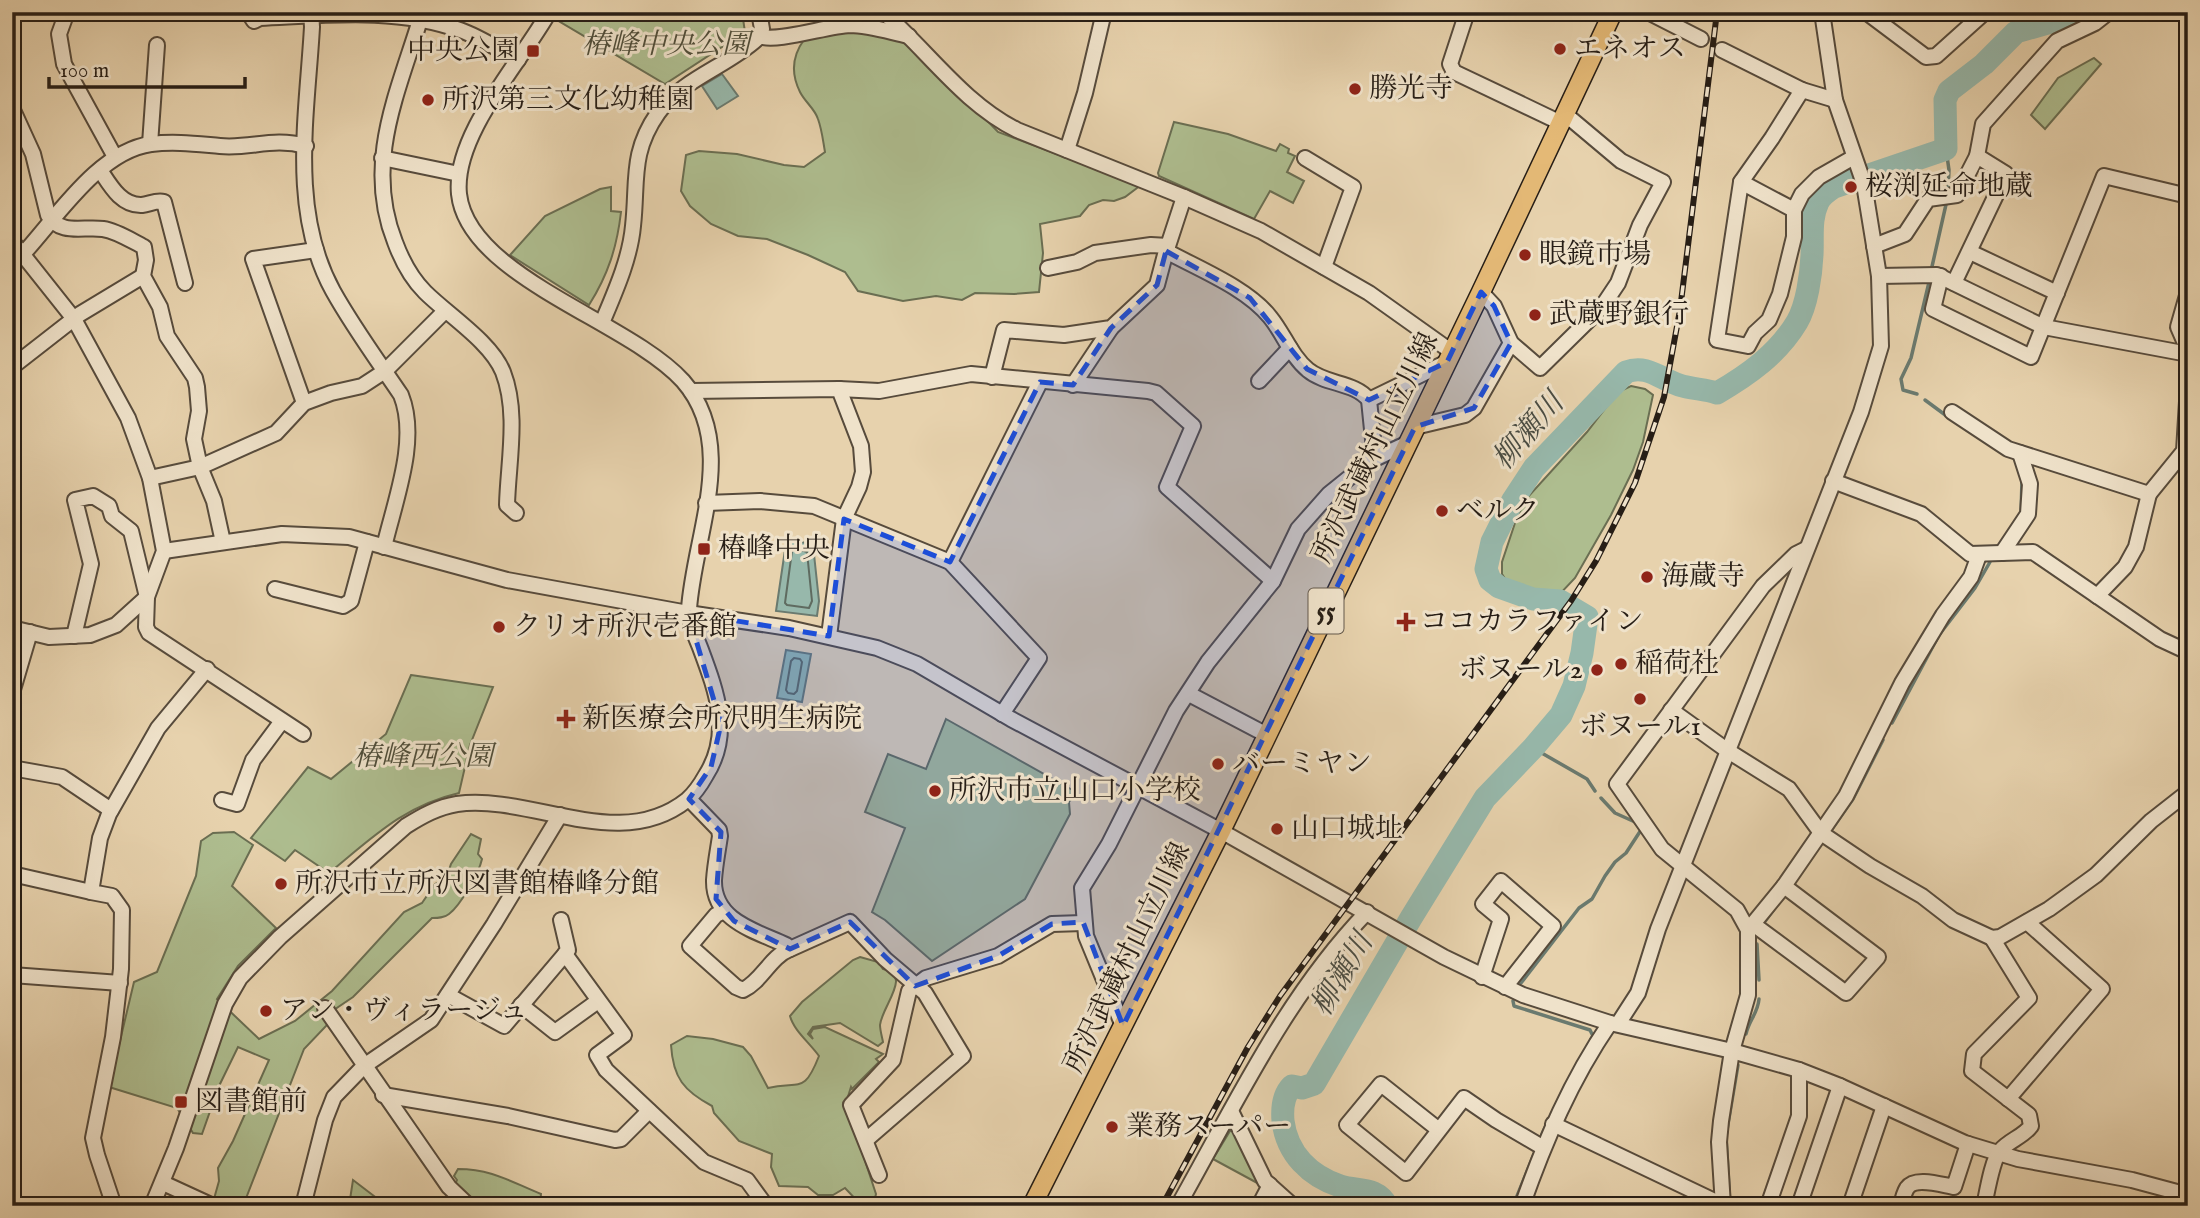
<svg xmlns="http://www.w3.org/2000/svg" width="2200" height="1218" font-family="'IM FELL English','Noto Serif JP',serif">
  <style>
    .green { fill: #aebd8f; stroke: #6a6e52; stroke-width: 2 }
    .water { fill: #97b8ab; stroke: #6a7a6f; stroke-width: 2 }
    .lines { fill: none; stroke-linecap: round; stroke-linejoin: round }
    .shore { stroke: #5f6b60; stroke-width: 2 }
    .stream { stroke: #6a7a6f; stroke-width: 3.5 }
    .river { stroke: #97b8ab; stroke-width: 23 }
    .minor-casing { stroke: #574b3c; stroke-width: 18 }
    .major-casing { stroke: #271e16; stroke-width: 21 }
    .minor { stroke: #efe2ca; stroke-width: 14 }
    .major { stroke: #e4b976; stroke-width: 18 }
    .rail-casing { stroke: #271e16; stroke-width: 6 }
    .rail { stroke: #efe2ca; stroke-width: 3.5; stroke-dasharray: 10; stroke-linecap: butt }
    .marked { fill: #1d4ed8; fill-opacity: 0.2; stroke: #1d4ed8; stroke-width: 5; stroke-dasharray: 14 9; stroke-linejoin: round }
    .poi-dot { fill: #8f2418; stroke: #efe2ca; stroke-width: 2.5 }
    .labels { text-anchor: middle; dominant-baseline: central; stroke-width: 6; stroke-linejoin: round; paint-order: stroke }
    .shield { fill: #efe2ca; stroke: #63594c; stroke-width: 2 }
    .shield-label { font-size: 26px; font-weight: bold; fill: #271e16 }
    .park-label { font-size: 28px; font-style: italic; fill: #504e3a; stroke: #efe2ca }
    .poi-label { font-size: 28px; fill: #271e16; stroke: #efe2ca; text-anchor: start }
    .street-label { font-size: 28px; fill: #271e16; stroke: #efe2ca }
    .water-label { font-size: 30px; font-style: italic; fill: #494c43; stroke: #efe2ca }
  </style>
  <rect width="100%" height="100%" fill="#e7d2ad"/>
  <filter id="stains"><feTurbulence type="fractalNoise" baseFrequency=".00286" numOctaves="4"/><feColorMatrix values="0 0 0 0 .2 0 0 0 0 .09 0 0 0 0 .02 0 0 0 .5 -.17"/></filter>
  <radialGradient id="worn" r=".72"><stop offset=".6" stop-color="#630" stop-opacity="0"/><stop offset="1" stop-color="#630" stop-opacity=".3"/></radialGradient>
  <!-- green -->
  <g class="green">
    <path d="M561,12H742L745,32L665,84L557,20Z"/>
    <path d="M836,12H882L998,132L1083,164L1145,182L1125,197L1114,201L1103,200L1089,205L1080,216L1040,224L1043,253L1039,292L1014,294L975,293L962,300L936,296L903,301L858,291L845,272L808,255L767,239L738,236L711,224L690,206L681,191L686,155L699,151L737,154L784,165L804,167L825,152C823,141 822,130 818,119C815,109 805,102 800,92C782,56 807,30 836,12Z"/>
    <path d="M2094,58L2101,64L2045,129L2031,115L2058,78Z"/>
    <path d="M1174,122L1228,134L1276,151L1280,144L1289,149L1288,153L1295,156L1287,172L1304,181L1293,203L1270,191L1254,219L1159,176L1158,173Z"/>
    <path d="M611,187V211L621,212C617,247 608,275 589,305L510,255L545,216L600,189Z"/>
    <path d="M1631,386L1645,389L1653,395L1643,442L1633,470L1611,515L1575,578L1559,595L1508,583L1502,574V562L1516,520L1526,499L1587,432L1618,392Z"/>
    <path d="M411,675L493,687L470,745L459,793C403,806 372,838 329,873L295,850L285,861L251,838L308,767L331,779L386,734Z"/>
    <path d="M946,719L1076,792L1069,802L1070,814L1025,899L932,961L885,920L872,912L905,828L865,812L888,754L926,769Z"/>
    <path d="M234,832L253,845L232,886L276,928L238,966L217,999L259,1039L295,1021L332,991L404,912L422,903L435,884L446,879L451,864L471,834L481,839L478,854L482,859C479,873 460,906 449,914C444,918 438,918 432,918L353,997L325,1016L327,1025L304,1049L243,1206H212L219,1181L218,1168L233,1141L269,1060L238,1047L219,1086L202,1134L193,1133L177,1108L109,1087L134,982L157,972L196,876L201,841L213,833Z"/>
    <path d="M860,957L878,962L883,969C913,974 882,1006 880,1025C880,1030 882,1037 883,1042L878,1046L840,1023L813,1027L808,1034L813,1039L810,1034L813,1029L825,1027L883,1054L876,1059L879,1062L852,1089L851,1087L846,1103L876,1194L873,1206H862L845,1188L833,1195H818L808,1187L779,1186L771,1167L772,1154L739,1141L714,1113L712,1106C684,1091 673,1078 671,1045L687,1036L713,1039L743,1047L751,1056L768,1088C801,1081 804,1094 819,1056C810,1043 794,1031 790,1016L802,1002L853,960Z"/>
    <path d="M1230,1131H1234L1261,1185L1213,1159Z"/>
    <path d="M458,1169C492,1169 511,1182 541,1194L540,1206H478L455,1184L457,1180L454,1176Z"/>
    <path d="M353,1180L387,1206H349Z"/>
  </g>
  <!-- water -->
  <g class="water">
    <path d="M722,74L738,96L717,109L702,86Z"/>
    <path d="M794,540L813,545L819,601L817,616L776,611L786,543Z"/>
    <path d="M786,650L811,654L802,702L777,698Z"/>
  </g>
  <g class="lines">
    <!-- shore -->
    <g class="shore">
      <path d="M795,548L807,552L812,601L809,608L787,605L785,603L792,551Z"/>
      <path d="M794,658L800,659L802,662L797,691L794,694L788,693L786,690L791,661Z"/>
    </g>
    <!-- stream -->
    <g class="stream">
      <path d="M1946,149L1949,170L1948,192"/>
      <path d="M1931,271L1947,200"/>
      <path d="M1917,394L1903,390L1901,379L1911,358L1930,278"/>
      <path d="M1925,400L1948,417"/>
      <path d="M2021,514L2022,480"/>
      <path d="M1892,723L1939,635L1975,588L1990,562"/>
      <path d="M1533,748L1587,779L1595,791"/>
      <path d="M1830,832L1853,799L1883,740"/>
      <path d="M1763,924L1778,904"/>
      <path d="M1757,944L1759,980"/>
      <path d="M1521,983L1579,908L1592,899L1605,876L1615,862L1626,853L1641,830L1635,822L1615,813L1601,798"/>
      <path d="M1513,1001L1514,1006L1590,1030L1593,1036L1591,1039"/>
      <path d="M1746,1034C1749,1020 1758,1013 1759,999"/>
      <path d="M1542,1134L1565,1086"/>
      <path d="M1513,1206L1534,1154"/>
      <path d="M1730,1206L1726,1136L1738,1065"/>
    </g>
    <!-- river -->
    <path class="river" d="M1387,1206C1377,1186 1358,1192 1340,1186C1310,1176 1287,1154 1283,1121C1282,1109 1283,1095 1292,1086L1302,1088L1314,1084L1411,918L1485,798L1533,748L1561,715L1574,686L1582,653L1587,617L1560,601L1533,599L1499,587L1490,580L1486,569L1492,542L1513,500L1534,468L1626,372C1647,364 1660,379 1679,385C1691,389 1705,389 1717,393C1748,375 1778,354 1797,322C1807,305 1811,275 1812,255C1813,236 1810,219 1818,202C1821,196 1828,191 1834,187L1946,149L1945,100L1949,91L1984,64L2016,32L2086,12"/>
    <!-- minor casing -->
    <g class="minor-casing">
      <g id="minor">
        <path d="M67,12L59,34L64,64L115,157"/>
        <path d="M248,12L254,21L260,18C327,15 395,7 460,30C480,37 499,50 518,60"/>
        <path d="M311,12L312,27C307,115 289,211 333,291C353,327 378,361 401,395C419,440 395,500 384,547"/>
        <path d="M883,12C928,51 963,103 1017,130L1184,197L1261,231L1369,293L1452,352"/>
        <path d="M1467,12L1450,64L1454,72L1561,123"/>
        <path d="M1648,12L1701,39"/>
        <path d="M1866,12L1926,57L1936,56L1985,12"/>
        <path d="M420,20C397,95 364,164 395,242C402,261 411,278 425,292C448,315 491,342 503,372C519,413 508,463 507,505L516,513"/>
        <path d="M759,36C776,43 827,26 850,25C869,25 890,32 909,36"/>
        <path d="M1722,50L1802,90L1835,100"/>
        <path d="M1802,90L1772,138L1741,182L1717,340L1748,346L1755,333L1769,320L1780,294L1794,237V210L1802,194L1819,177L1854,157"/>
        <path d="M12,108L33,154L48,215C61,236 83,226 103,229C117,231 132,241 144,247L146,260L143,276L160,307L167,336L195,378L197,387L199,411L194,439L200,467L214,501L223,542"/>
        <path d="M150,144L157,45"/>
        <path d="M1067,150L1085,93L1104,12"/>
        <path d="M382,158L459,174"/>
        <path d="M1305,158L1353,187L1324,267"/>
        <path d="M100,170C110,185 121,206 142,205C150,204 156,200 164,202L185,283"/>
        <path d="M1741,182L1794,210"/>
        <path d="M12,241L74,319L128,418L150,478L164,551L147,597L116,625L90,635L49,637L12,628"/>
        <path d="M1168,246L1184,197"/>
        <path d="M1874,246L1905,234L1928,199L1957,195L1977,156L1983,124L2057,41L2095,23L2109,12"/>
        <path d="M1970,252L2057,293"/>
        <path d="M23,254C57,217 99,151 151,144C175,141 197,144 220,146C251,149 272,137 306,146"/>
        <path d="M1048,268L1077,262L1095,253L1151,245L1168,246L1166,251C1199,269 1247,288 1270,317C1284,334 1291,356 1308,370C1326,385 1355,382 1369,400L1375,459"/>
        <path d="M1879,276L1937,275L2044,327L2188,354"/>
        <path d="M1941,276L1933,309L2031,357L2104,176L2188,196"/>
        <path d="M1954,283L2006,174L1977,156"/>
        <path d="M1481,292L1494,306L1511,343L1540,368L1602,307L1618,283L1640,225L1663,182L1621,161L1565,114"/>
        <path d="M2188,292L2178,327L2188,350"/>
        <path d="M602,323C615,292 630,259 633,226C638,181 630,153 658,113C682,79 728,66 757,39L762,29L759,12"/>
        <path d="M12,367L80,314L143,276"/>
        <path d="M992,377L1004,330L1064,335L1111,328L1157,285L1166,251"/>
        <path d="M1259,381L1290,348"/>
        <path d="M1073,385L1111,328"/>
        <path d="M839,389L879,391L971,374L1148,391L1156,393L1193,426L1167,487L1273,581"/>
        <path d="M691,391L839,389L861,446L863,472L859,487L844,519L829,636"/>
        <path d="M1369,400L1447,362"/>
        <path d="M304,403L253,259L316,250"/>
        <path d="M1952,412L2008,449L2149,494L2184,451L2188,385"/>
        <path d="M1415,427L1465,415L1474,408L1511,343"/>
        <path d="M150,478L200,467L276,433L304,403L331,393L362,386L385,371L445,311"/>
        <path d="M1833,481L1921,514L1970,554L2033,552L2160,639L2188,652"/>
        <path d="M706,503L760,501L814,506L950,562L1039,658L1002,714"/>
        <path d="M164,551L282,534L349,537L507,580L688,613L789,628L877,648L917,664L1011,719L1221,831L1444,957L1523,995L1610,1023L1732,1051L1799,1070L1840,1086L1965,1143L2018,1159L2132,1180L2188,1195"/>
        <path d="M2002,553L2028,514L2030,484L2020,453"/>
        <path d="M950,562L1040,382"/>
        <path d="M275,589L343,606L351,601L367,542"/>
        <path d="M2097,596L2125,567L2136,547L2149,494"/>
        <path d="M74,636L91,564L75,500L93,496L109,506L112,516L131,531L147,597L146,627L149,633L303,734"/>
        <path d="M12,693L30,632"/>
        <path d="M1189,694L1267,735"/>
        <path d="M1671,710L1728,751L1789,789L1821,833L1870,866L1922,896L1953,920L1992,938L2000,937L2049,909L2096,875L2151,821L2188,792"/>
        <path d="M12,768L62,777L111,810"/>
        <path d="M689,799L719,830L720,836C718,850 715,865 714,880C713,921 756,931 786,945L790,949L850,922L885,959L925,993L963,1056L866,1140"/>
        <path d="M222,800L237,804L253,760L282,721"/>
        <path d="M12,874L91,892"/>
        <path d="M724,911L716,915L690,946L736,987L743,990C762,981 770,957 790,949"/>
        <path d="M561,920L568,950L565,954"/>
        <path d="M1753,924L1846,993L1878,957L1784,886"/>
        <path d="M1748,930L1737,910L1662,849L1617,784L1763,586L1796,554L1806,549"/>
        <path d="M12,975L120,983"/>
        <path d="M1482,977L1501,919L1483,904L1501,881L1553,926L1505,987"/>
        <path d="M448,995L504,1026L565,954L624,1035L597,1055L606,1070L704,1162L747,1180L766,1206"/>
        <path d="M521,1005L555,1032L598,1001"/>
        <path d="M325,1008L449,1187L469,1206"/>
        <path d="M1618,1024L1638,993L1658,929L1861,412L1881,346L1879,276L1864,184L1835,100L1822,12"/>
        <path d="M1123,1026L1086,936L1082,888L1109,844L1176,711L1208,662L1273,581L1298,529L1329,494L1370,461L1406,444"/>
        <path d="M383,1095L508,1116L615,1140L621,1139L649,1111"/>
        <path d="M2008,1099L2102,989L2027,922"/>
        <path d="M1231,1111L1265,1181L1293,1206"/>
        <path d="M1553,1124L1723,1205"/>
        <path d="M1439,1130L1381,1084L1347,1125L1406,1173L1464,1098L1496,1120L1542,1147"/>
        <path d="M879,1175L851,1105L893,1060L909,991L926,978L998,956L1052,924L1083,923"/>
        <path d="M163,1183L213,1206"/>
        <path d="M114,1206L97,1155L93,1138L113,1037L121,969L122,910L112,896L91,892L100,838L109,814L158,728L207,669"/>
        <path d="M152,1206L176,1148L225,1004L240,978L280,937L406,826C422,816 438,807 457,804C533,794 619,854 687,800C695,793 701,784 706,775C732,734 717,693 701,650C697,639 688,622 689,609C694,535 739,445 683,381C629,321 468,277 459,194C453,135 521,62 549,12"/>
        <path d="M303,1206L325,1120L334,1097L364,1066L431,1020L494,924L560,815"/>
        <path d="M1178,1206C1235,1105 1286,996 1367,912"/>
        <path d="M1259,1206L1270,1185"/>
        <path d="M1522,1206C1545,1141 1571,1080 1610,1023"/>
        <path d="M1723,1206L1719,1142L1721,1121L1732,1051L1748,995V930L1784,886L1846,796L1902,683L1943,615L1971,577L1979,555"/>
        <path d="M1768,1206L1799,1116V1070"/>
        <path d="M1799,1206L1840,1086"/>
        <path d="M1850,1206L1884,1106"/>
        <path d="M1901,1206C1902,1201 1904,1193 1907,1188C1915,1176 1942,1185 1954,1187L1968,1144"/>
        <path d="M1984,1206C1987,1193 1992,1160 2000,1151C2009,1140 2023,1137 2031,1126L2029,1115L1972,1071L1974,1054L2029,998L1992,938"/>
      </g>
    </g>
    <!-- major casing -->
    <g class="major-casing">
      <path id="major" d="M1032,1206L1221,831L1481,292L1613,12"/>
    </g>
    <!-- minor -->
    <use href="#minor" class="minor"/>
    <!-- major -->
    <use href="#major" class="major"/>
    <!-- rail casing -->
    <g class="rail-casing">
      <path id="rail" d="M1162,1206L1248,1047L1280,996L1571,601L1596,561L1635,483L1664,397L1680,310L1717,12"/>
    </g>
    <!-- rail -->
    <use href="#rail" class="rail"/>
  </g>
  <!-- marked area -->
  <path class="marked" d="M1166,251L1250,298L1307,369L1369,400L1447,362L1481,292L1494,306L1511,343L1474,408L1415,427L1123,1026L1083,922L1052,924L998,956L915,986L850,922L790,949L734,921L716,899L721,832L689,799L711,767L721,724L688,613L829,636L844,519L950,562L1040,382L1073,385L1111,328L1157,285Z"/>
  <!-- markers -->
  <g class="poi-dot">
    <circle cx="1560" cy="49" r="7"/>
    <rect x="526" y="44" width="14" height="14" rx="3.5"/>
    <circle cx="1355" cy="89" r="7"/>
    <circle cx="428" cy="100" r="7"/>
    <circle cx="1851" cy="187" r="7"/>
    <circle cx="1525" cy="255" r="7"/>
    <circle cx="1535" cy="315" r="7"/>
    <circle cx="1442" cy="511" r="7"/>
    <rect x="697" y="542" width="14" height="14" rx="3.5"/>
    <circle cx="1647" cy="577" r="7"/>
    <path d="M1402.5 611.5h7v7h7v7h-7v7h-7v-7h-7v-7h7z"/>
    <circle cx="499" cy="627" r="7"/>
    <circle cx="1621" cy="664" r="7"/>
    <circle cx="1597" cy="670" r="7"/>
    <circle cx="1640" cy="699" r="7"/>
    <path d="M562.5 708.5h7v7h7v7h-7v7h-7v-7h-7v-7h7z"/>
    <circle cx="1218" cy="764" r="7"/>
    <circle cx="935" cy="791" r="7"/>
    <circle cx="1277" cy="829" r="7"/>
    <circle cx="281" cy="884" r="7"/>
    <circle cx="266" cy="1011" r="7"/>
    <rect x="174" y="1095" width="14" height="14" rx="3.5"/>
    <circle cx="1112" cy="1127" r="7"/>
  </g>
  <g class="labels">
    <!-- shield labels -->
    <rect class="shield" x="1308.5" y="588.5" width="35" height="45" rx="5"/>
    <g class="shield-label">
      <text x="1326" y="611">55</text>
    </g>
    <!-- park labels -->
    <g class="park-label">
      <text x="666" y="45">椿峰中央公園</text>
      <text x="423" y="757">椿峰西公園</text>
    </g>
    <!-- poi labels -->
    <g class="poi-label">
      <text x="1574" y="49">エネオス</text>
      <text x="519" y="51" text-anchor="end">中央公園</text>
      <text x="1369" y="89">勝光寺</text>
      <text x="442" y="100">所沢第三文化幼稚園</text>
      <text x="1865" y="187">桜渕延命地蔵</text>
      <text x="1539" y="255">眼鏡市場</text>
      <text x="1549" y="315">武蔵野銀行</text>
      <text x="1456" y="511">ベルク</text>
      <text x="718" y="549">椿峰中央</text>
      <text x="1661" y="577">海蔵寺</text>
      <text x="1420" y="622">ココカラファイン</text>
      <text x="513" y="627">クリオ所沢壱番館</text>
      <text x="1635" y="664">稲荷社</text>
      <text x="1583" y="670" text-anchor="end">ボヌール2</text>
      <text x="582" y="719">新医療会所沢明生病院</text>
      <text x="1640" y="727" text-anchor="middle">ボヌール1</text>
      <text x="1232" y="764">バーミヤン</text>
      <text x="949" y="791">所沢市立山口小学校</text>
      <text x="1291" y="829">山口城址</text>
      <text x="295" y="884">所沢市立所沢図書館椿峰分館</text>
      <text x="280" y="1011">アン・ヴィラージュ</text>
      <text x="195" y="1102">図書館前</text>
      <text x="1126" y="1127">業務スーパー</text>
    </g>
    <!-- street labels -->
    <g class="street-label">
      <text transform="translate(1376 448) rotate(-64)">所沢武蔵村山立川線</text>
      <text transform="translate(1128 958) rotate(-64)">所沢武蔵村山立川線</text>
    </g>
    <!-- water labels -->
    <g class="water-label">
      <text transform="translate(1529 432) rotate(-49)">柳瀬川</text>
      <text transform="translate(1343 975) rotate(-59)">柳瀬川</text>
    </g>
  </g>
  <!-- margin -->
  <rect width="2200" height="1218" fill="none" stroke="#e7d2ad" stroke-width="42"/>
  <rect x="14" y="14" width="2172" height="1190" fill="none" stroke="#271e16" stroke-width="3.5"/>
  <rect x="21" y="21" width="2158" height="1176" fill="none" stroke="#271e16" stroke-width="2"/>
  <!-- scale -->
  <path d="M49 77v10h196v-10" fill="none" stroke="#271e16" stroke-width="3.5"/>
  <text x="60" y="77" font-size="21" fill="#271e16" stroke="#efe2ca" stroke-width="5" paint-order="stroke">100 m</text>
  <rect width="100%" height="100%" filter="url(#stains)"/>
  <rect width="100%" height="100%" fill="url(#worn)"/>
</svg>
